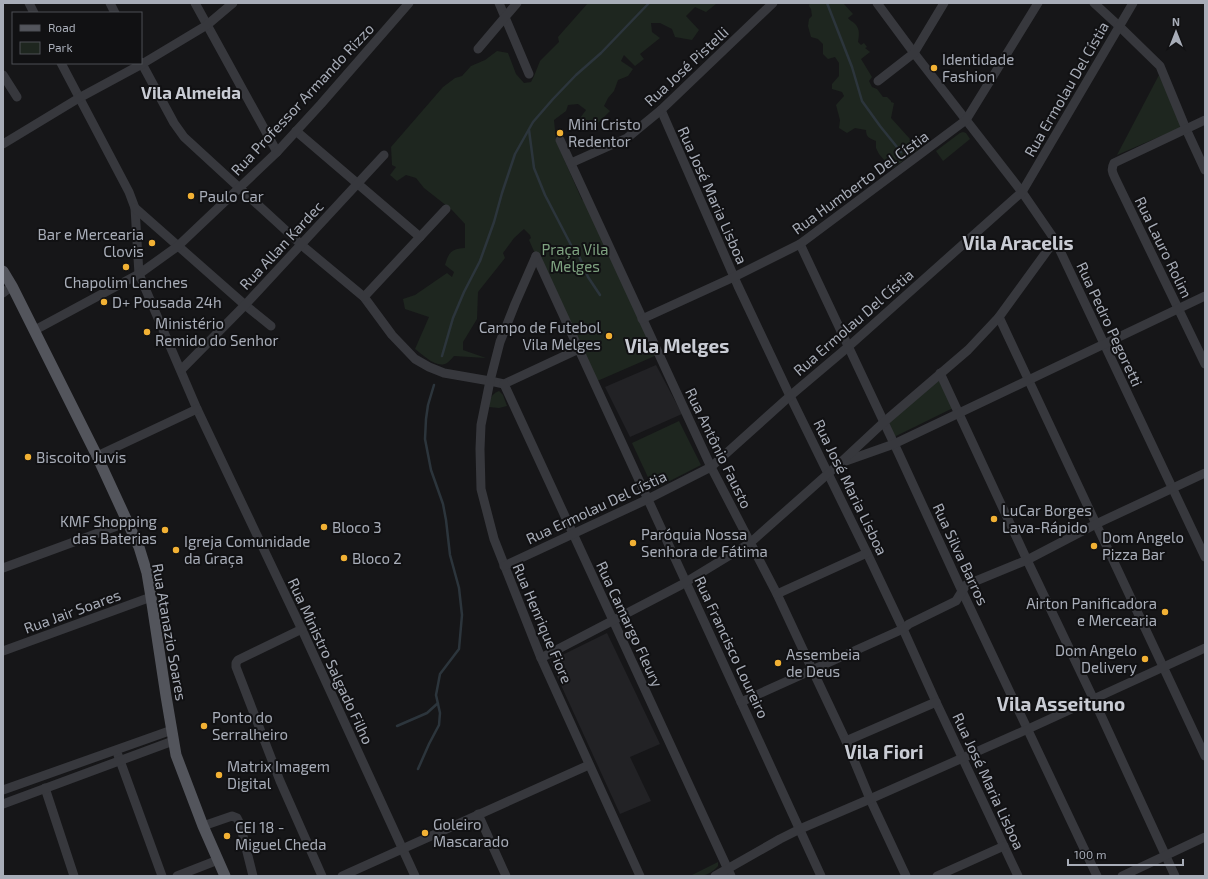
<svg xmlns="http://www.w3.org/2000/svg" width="1208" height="879" font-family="'Exo 2',sans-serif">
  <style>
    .built { fill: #222225 }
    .green { fill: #1e261f }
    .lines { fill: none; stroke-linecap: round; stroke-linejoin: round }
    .stream { stroke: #2c353c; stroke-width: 2.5 }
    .minor { stroke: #37383d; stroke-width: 9 }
    .major { stroke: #53555c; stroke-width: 11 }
    .poi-dot { fill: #f2b134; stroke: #111113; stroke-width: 1.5 }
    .labels { text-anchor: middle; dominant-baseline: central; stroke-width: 4; stroke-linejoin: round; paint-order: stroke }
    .poi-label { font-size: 15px; fill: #a8adb8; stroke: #111113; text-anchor: start }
    .street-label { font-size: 15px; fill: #a8adb8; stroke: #111113 }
    .park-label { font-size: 15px; fill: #7fa381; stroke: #111113 }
    .quarter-label { font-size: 17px; font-weight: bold; fill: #c9ccd4; stroke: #111113 }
    .district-label { font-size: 19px; font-weight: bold; fill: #c9ccd4; stroke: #111113 }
  </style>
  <rect width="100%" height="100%" fill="#161618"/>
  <!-- built -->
  <g class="built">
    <path d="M656,365L682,414L630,437L605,387Z"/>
    <path d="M607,633L660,744L630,757L651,801L620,814L550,661Z"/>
  </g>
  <!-- green -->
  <g class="green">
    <path d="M588,3H715L716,4L706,12L695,7L686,16L699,30L692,40L675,37L672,29L660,23H651L652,32L660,38L640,54L644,59L635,66L624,55L621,61L633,69L628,76L618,80L614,91L608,98L604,106L610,111L598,123L580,126L577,122L586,110L578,104L568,105L566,111L554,120L556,141L582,200L585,199L657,355L595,382L537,258L529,240L531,238L530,235L524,229L514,238L503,253L505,258L478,292L477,319L463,342V350L486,358L454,356C452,358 450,361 447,363C437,369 423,355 415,349L429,317L405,309L403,299L415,295L447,273L452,277L454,272L445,265C449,252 451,249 465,248V224L452,210L424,188L416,178L406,175L397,181L390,175L396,167L392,165L391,147L443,87L455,78L462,76L471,66L485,60L497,51L508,53L516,74L524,83L531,82L534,76L540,61L559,42L558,37Z"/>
    <path d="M810,3H843L853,14L848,18C850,21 853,21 856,25C860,30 859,36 858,42L861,45L864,43L867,47L865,48L870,52L861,59L872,77L869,81L872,87L877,89L883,97H887L891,101V102L894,103L891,118L919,149L892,169L879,154L876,148V141C869,138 866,137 866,130L855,128L847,133L839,128L840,120L836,105L844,96L842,92L832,89V84L839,76V63L835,57L828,59L823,54V44L818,39L811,37L808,26L809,19L812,16L811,9L809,6Z"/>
    <path d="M1159,75L1182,127L1117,155Z"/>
    <path d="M963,132L966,133L970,139L943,161L936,151L960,133Z"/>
    <path d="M938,379L953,408L894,437L886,421Z"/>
    <path d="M499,391L503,395L507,406L499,408L489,407C490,399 491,394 499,391Z"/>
    <path d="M679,421L701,465L658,487L653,488L632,443Z"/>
    <path d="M718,862V866C709,876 703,876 690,876Z"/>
  </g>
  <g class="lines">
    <!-- stream -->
    <g class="stream">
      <path d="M827,3L852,67L862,101L880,126L901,152"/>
      <path d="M529,130L534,168L545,195L571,245"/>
      <path d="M579,256L588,277L600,295"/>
      <path d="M442,356L453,318L464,292L480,261L494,222L502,193L515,154L533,122L553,99L576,75L601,53L649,3"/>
      <path d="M397,726L427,713L438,703"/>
      <path d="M418,769L429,744L439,725L440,713L436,695L440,674L459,649L462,615L459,588L450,555L446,520L443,504L431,470L425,439L426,419L428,405L434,385"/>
    </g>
    <!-- minor -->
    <g class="minor">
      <path d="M29,3L34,13"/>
      <path d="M110,3L115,13"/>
      <path d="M195,3L277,152"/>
      <path d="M499,3L529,74"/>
      <path d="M877,3L914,53L1022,192L1055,240L1205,557"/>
      <path d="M1094,3L1119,26L1160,66L1186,129L1205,170"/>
      <path d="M478,49L517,3"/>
      <path d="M141,62L174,123L184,137L305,248L364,297L392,335L415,359L429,367L444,373L490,381L504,384L579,349"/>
      <path d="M61,63L129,192L135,208L139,274L197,409L304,634L415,876"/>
      <path d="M3,75L17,97"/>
      <path d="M878,81L914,53L944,3"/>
      <path d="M661,110L738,286L790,396L867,553L903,629L936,702L1018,876"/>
      <path d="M1205,120L1114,163C1111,169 1112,172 1115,178L1205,364"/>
      <path d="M296,131L420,237"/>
      <path d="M560,140L711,467L777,594L812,669L846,741L870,799L906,876"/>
      <path d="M3,144L79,98L142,64L207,25L233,3"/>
      <path d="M571,163L627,138L661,110L773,3"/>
      <path d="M135,208L245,305L271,326"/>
      <path d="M800,244L898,452L962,591L1097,876"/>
      <path d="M536,256L821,876"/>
      <path d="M536,256L515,304L500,342L490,381L481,425L480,449L481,489L494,539L541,658L640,876"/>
      <path d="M3,293L12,286"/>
      <path d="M364,297L446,209"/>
      <path d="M999,317L1205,756"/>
      <path d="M642,319L734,277L800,244L966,120L1038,3"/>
      <path d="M35,330L139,274L178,246L277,152L321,104L409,3"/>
      <path d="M181,370L245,305L384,155"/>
      <path d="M940,373L1027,560L1093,698L1175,876"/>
      <path d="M504,384L731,876"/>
      <path d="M97,456L197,409"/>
      <path d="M843,462L894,444L1205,296"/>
      <path d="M504,566L648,499L711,467L790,396L848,347L1015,198L1022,192L1133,3"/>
      <path d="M3,568L128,522"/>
      <path d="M777,594L867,553"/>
      <path d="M302,629L238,660L236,663V667L280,781L322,876"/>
      <path d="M3,651L151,597"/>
      <path d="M541,658L681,585L750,543L840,463L884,422L968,350L999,317L1055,240"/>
      <path d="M741,702L903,629L909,624L956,601L966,585L1027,560L1096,524L1205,473"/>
      <path d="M846,741L936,702"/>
      <path d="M118,755L162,876"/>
      <path d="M45,788L74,876"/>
      <path d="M3,790L172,730"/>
      <path d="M3,804L173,741"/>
      <path d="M478,814L506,876"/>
      <path d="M203,826L232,816L237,818L240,824L253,876"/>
      <path d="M177,876L218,860"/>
      <path d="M342,876L589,765"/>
      <path d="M715,876L780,839L800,829L870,799L1028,729L1205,648"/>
      <path d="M937,876L1004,846"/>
      <path d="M1122,876L1205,837"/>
    </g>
    <!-- major -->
    <path class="major" d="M3,271L12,286L97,456L139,547L147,573L151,597L166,696L176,755L203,826L225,876"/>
  </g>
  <!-- markers -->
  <g class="poi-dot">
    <circle cx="934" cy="68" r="4"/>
    <circle cx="560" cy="133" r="4"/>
    <circle cx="191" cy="196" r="4"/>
    <circle cx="152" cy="243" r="4"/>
    <circle cx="126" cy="267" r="4"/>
    <circle cx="104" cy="302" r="4"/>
    <circle cx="147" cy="332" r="4"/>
    <circle cx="609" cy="336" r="4"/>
    <circle cx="28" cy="457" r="4"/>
    <circle cx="994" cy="519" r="4"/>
    <circle cx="324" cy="527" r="4"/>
    <circle cx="165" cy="530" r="4"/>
    <circle cx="633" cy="543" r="4"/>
    <circle cx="1094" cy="546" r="4"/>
    <circle cx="176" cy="550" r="4"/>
    <circle cx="344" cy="558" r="4"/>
    <circle cx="1165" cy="612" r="4"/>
    <circle cx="1145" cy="659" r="4"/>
    <circle cx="778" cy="663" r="4"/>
    <circle cx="204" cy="726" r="4"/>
    <circle cx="219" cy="775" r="4"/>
    <circle cx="425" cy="833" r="4"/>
    <circle cx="227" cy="836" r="4"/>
  </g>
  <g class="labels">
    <!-- poi labels -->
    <g class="poi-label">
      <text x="942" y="59">Identidade<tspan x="942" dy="17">Fashion</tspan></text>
      <text x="568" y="124">Mini Cristo<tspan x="568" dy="17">Redentor</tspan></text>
      <text x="199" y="196">Paulo Car</text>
      <text x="144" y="234" text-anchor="end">Bar e Mercearia<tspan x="144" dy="17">Clovis</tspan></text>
      <text x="126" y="282" text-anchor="middle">Chapolim Lanches</text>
      <text x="112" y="302">D+ Pousada 24h</text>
      <text x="155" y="323">Ministério<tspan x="155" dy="17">Remido do Senhor</tspan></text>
      <text x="601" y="327" text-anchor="end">Campo de Futebol<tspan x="601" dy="17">Vila Melges</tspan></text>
      <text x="36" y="457">Biscoito Juvis</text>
      <text x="1002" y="510">LuCar Borges<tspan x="1002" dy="17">Lava-Rápido</tspan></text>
      <text x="157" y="521" text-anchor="end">KMF Shopping<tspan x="157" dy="17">das Baterias</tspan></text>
      <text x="332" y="527">Bloco 3</text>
      <text x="641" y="534">Paróquia Nossa<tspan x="641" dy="17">Senhora de Fátima</tspan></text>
      <text x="1102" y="537">Dom Angelo<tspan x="1102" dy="17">Pizza Bar</tspan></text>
      <text x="184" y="541">Igreja Comunidade<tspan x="184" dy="17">da Graça</tspan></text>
      <text x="352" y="558">Bloco 2</text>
      <text x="1157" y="603" text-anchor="end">Airton Panificadora<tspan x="1157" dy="17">e Mercearia</tspan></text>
      <text x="1137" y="650" text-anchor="end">Dom Angelo<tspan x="1137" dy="17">Delivery</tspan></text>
      <text x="786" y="654">Assembeia<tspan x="786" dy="17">de Deus</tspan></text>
      <text x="212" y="717">Ponto do<tspan x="212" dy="17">Serralheiro</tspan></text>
      <text x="227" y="766">Matrix Imagem<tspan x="227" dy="17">Digital</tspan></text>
      <text x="433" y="824">Goleiro<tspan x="433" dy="17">Mascarado</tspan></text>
      <text x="235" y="827">CEI 18 -<tspan x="235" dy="17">Miguel Cheda</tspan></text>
    </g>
    <!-- street labels -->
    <g class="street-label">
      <text transform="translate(686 66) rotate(-43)">Rua José Pistelli</text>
      <text transform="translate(1066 89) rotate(-60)">Rua Ermolau Del Cístia</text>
      <text transform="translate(302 99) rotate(-47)">Rua Professor Armando Rizzo</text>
      <text transform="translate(860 182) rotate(-36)">Rua Humberto Del Cístia</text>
      <text transform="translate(713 195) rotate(66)">Rua José Maria Lisboa</text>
      <text transform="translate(281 245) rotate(-47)">Rua Allan Kardec</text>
      <text transform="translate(1164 247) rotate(64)">Rua Lauro Rolim</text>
      <text transform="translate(853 322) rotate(-41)">Rua Ermolau Del Cístia</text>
      <text transform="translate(1110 324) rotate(65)">Rua Pedro Pegoretti</text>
      <text transform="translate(719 448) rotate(64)">Rua Antônio Fausto</text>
      <text transform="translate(851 487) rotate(64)">Rua José Maria Lisboa</text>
      <text transform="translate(596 507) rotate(-25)">Rua Ermolau Del Cístia</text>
      <text transform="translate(961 554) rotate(65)">Rua Silva Barros</text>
      <text transform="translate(72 611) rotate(-20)">Rua Jair Soares</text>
      <text transform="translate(543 623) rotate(67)">Rua Henrique Fiore</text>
      <text transform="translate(630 624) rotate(65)">Rua Camargo Fleury</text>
      <text transform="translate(170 632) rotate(80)">Rua Atanazio Soares</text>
      <text transform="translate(732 647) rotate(65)">Rua Francisco Loureiro</text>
      <text transform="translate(331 661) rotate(65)">Rua Ministro Salgado Filho</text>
      <text transform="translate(989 781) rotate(65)">Rua José Maria Lisboa</text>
    </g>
    <!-- park labels -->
    <g class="park-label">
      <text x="575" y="249">Praça Vila<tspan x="575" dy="17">Melges</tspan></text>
    </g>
    <!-- quarter labels -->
    <g class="quarter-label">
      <text x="191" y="92">Vila Almeida</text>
    </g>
    <!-- district labels -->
    <g class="district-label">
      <text x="1018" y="242">Vila Aracelis</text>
      <text x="677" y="345">Vila Melges</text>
      <text x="1061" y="703">Vila Asseituno</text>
      <text x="884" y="751">Vila Fiori</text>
    </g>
  </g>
  <!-- border -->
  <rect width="1208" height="879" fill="none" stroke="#a8adb8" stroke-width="8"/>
  <!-- legend -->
  <rect x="12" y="12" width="130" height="52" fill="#111113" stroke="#4d4f55"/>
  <rect x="20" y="25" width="20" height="6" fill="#53555c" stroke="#4d4f55"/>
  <text x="48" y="32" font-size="12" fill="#a8adb8">Road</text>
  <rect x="20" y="42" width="20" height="12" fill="#1e261f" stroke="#4d4f55"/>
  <text x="48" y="52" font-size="12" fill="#a8adb8">Park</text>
  <!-- north arrow -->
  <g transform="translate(1176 32)" stroke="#111113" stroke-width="3" paint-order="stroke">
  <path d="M0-3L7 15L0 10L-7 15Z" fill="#a8adb8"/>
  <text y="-6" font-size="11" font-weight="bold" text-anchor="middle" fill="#a8adb8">N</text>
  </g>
  <!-- scale -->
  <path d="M1068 859v6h115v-6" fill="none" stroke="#a8adb8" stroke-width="2"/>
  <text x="1074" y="859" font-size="12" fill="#a8adb8" stroke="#111113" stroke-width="3" paint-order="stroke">100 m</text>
</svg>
